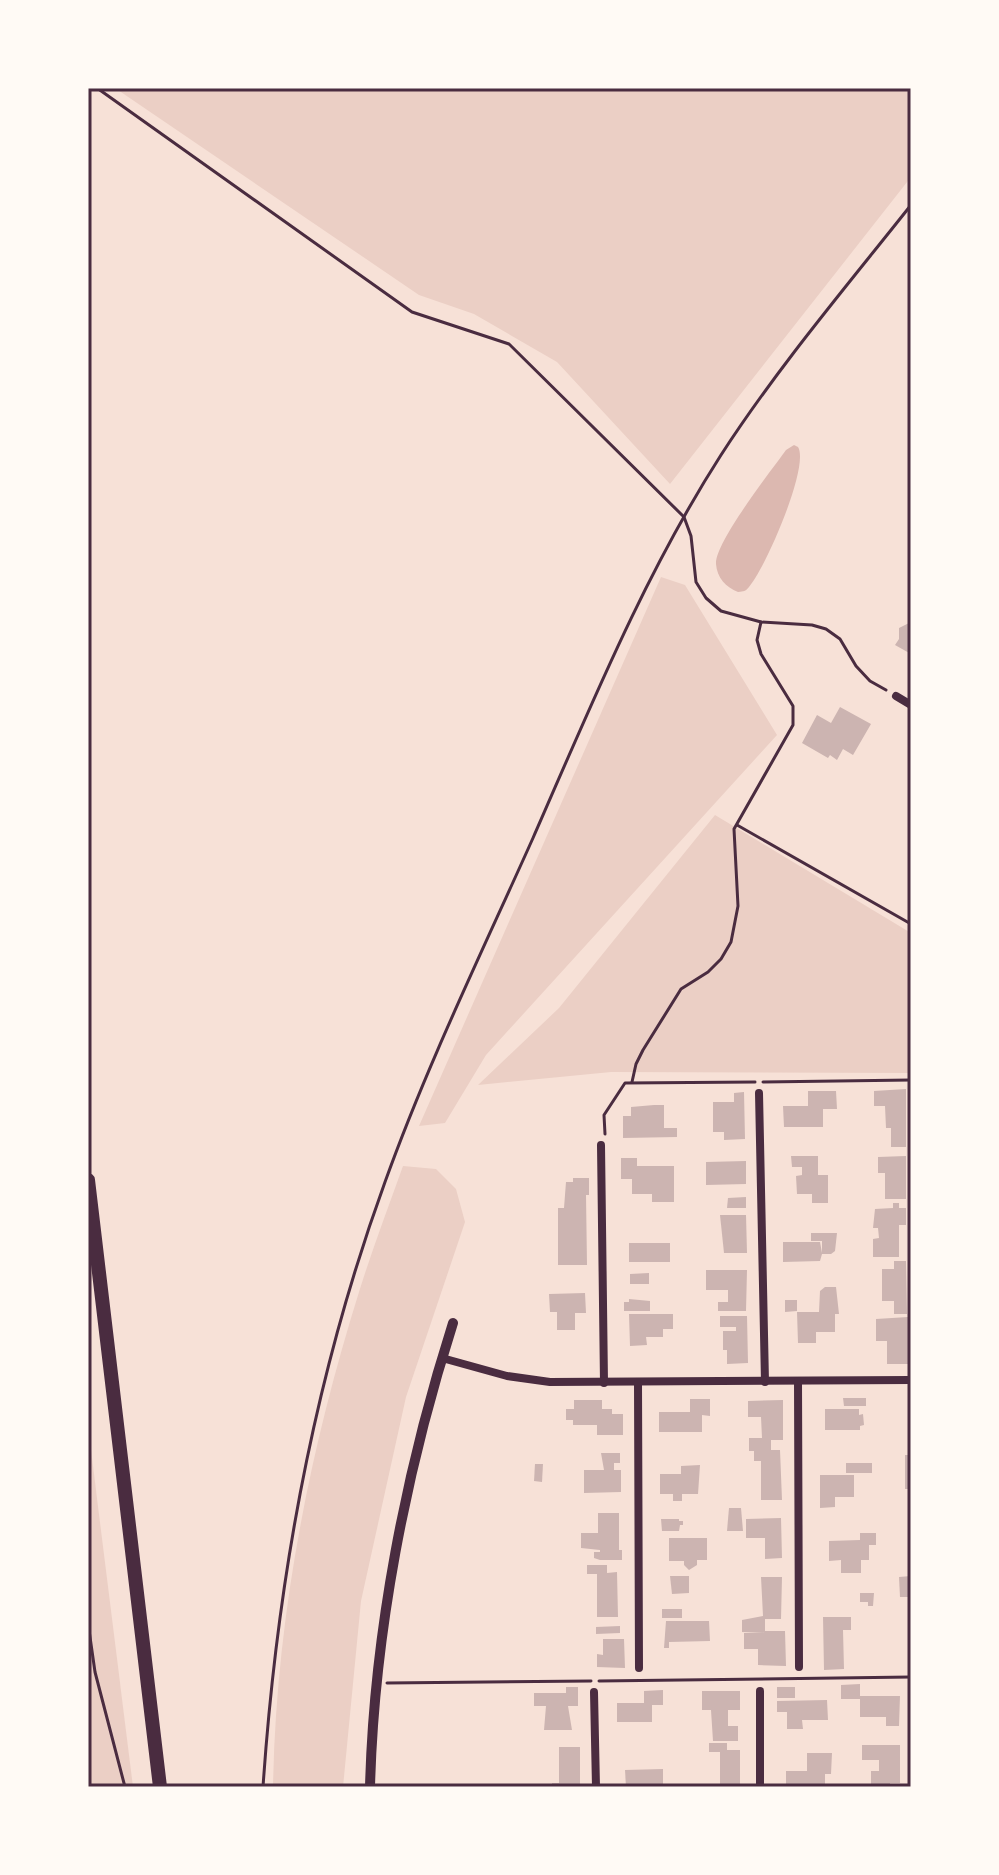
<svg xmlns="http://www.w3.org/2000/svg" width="999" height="1875" font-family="Cabin,sans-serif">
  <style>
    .green { fill: #ebcfc5 }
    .water { fill: #dcb8b0 }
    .building { fill: #ccb4b1 }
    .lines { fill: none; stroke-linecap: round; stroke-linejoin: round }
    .path { stroke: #4a2c40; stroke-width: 3 }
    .minor { stroke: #4a2c40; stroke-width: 8 }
    .tertiary { stroke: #4a2c40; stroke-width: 10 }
    .trunk { stroke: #4a2c40; stroke-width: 14 }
    .neatline { fill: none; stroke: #4a2c40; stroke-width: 3 }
  </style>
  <rect width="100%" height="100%" fill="#f7e1d7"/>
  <!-- green -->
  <g class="green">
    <path d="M115,88H911V177L670,484L557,362L474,314L419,295Z"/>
    <path d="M661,577L685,585L777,735L486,1055L445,1123L419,1126Z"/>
    <path d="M715,815L911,933V1073L611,1072L478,1085L559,1008Z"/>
    <path d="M403,1166L436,1169L456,1189L465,1222L406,1397L361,1601L343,1787H273C276,1619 309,1452 359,1292C372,1250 388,1208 403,1166Z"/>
    <path d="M88,1426L133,1787H88Z"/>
  </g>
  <!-- water -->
  <path class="water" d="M794,445L798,447C810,466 765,569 749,587C745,592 744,591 738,592C726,587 717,578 716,564C715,542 771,471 786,450Z"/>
  <!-- building -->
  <g class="building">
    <path d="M911,622V654L895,645L899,639V628Z"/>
    <path d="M840,707L871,724L853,755L843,749L837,760L830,755L828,758L802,743L817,715L831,723Z"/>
    <path d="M906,1089V1147H891V1128H886L885,1106H874V1091Z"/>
    <path d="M808,1091H836L837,1109H823V1127H784L783,1106H808Z"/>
    <path d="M744,1092L745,1139L724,1140V1132H713V1102H734V1093Z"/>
    <path d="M654,1105H664V1128H677V1137L623,1138V1116H631V1107Z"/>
    <path d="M791,1156H818V1175H828V1203H812V1194H797L796,1176L802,1175V1167H792Z"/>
    <path d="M906,1156V1199H885V1173H878V1157Z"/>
    <path d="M621,1158H637V1166H674V1202H652V1194H632V1179H621Z"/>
    <path d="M746,1161V1184L706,1185V1162Z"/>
    <path d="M573,1178H589V1195H586L587,1265H558V1208H564L566,1182H573Z"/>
    <path d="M746,1197V1208H727L728,1198Z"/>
    <path d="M893,1203H899V1208H906V1225H899V1257H873V1239L879,1238L878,1228H873L875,1209L893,1208Z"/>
    <path d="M720,1215H746L747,1253H724Z"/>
    <path d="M811,1233H837L835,1251L831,1254H822L820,1261L783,1262V1242H820L822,1253V1241H811Z"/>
    <rect x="629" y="1243" width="41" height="19"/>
    <path d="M894,1261H906L907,1314H894V1301H882V1269H894Z"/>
    <path d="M706,1270H747L746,1311H718V1302H728V1290H706Z"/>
    <path d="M649,1273V1284H630V1274Z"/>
    <path d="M825,1287H836L839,1314H835V1332H816V1343H798L797,1312H819L820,1291Z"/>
    <path d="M585,1293L586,1313H575V1330H557V1312H550L549,1294Z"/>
    <path d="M629,1299L650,1301V1311H624V1302H629Z"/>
    <path d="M785,1300H797V1311L785,1312Z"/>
    <path d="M629,1314H673V1329H663V1337H646L647,1345L630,1346Z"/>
    <path d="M720,1316H747L748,1363L727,1364V1350H723V1331H736V1327H720Z"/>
    <path d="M908,1317L909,1364H887V1341H876V1319Z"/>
    <path d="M843,1398H866V1406H844Z"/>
    <path d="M690,1399H710V1416L702,1415V1432H659V1412H690Z"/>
    <path d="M574,1400H602V1409H612V1414H623V1435H597V1425H573V1420H566V1409H574Z"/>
    <path d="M783,1400V1440H771V1450H780L782,1500H761V1461H754V1451H749V1438H762L761,1417H748V1401Z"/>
    <path d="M825,1409H859V1415L863,1414L864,1425L860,1426V1430H825Z"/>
    <path d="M601,1453H620V1463H614V1470H621V1492L584,1493V1470H604Z"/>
    <rect x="905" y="1455" width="6" height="34"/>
    <rect x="846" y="1463" width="26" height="10"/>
    <path d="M535,1464H543L542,1482L534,1481Z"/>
    <path d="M700,1465L698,1494H682V1501H673V1494H660V1474H681V1466Z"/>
    <path d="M820,1475H854V1497H835V1507L820,1508Z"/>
    <path d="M729,1508H741L743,1531H727Z"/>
    <path d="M598,1513H619V1550H622V1560H600L594,1558V1552H600V1550L581,1548V1533H598Z"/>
    <path d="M781,1518L782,1558L765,1559V1538H746V1519Z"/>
    <path d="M661,1519H679V1521H683V1525H680L679,1531H662Z"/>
    <path d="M860,1533H876V1545H869V1560H861V1573H841V1560L829,1561V1541L860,1540Z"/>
    <path d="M669,1538H707V1560H697V1565L689,1570L684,1565V1561H669Z"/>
    <path d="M587,1565H607V1573L617,1572L618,1617H597V1574H587Z"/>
    <path d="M670,1576H689V1593L672,1594Z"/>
    <path d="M911,1576V1597H900L899,1577Z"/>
    <path d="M761,1577H782L781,1619H765V1631H785L786,1666L758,1665V1649H744V1633H765L742,1632V1620L763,1616Z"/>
    <path d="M860,1593H874L873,1606H868V1602H860Z"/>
    <rect x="662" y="1609" width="20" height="9"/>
    <path d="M823,1617H851V1630H843L844,1669L824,1670Z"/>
    <path d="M666,1621H709L710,1641L669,1642V1648H664Z"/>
    <path d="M620,1626V1633L596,1634V1627Z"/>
    <path d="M603,1639H624L625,1668L597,1667V1654L603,1655Z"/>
    <path d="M860,1684V1699H841V1685Z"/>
    <path d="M566,1687H578V1706H568L572,1730H544L546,1706H534V1693H566Z"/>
    <rect x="777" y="1687" width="18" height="11"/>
    <path d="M663,1690V1705H652V1722H617V1703H644V1691Z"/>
    <path d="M702,1691H740V1710H728V1726H738V1741H713L711,1710H702Z"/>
    <path d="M860,1696H900L899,1726H886V1717H860Z"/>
    <path d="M827,1700L828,1720H802L803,1729H787V1712H777V1701Z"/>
    <path d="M709,1743H727V1750H740V1784H720V1752H709Z"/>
    <path d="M862,1745H900V1783H890V1787H871V1771H879V1760H862Z"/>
    <path d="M559,1747H580V1787H552V1783H559Z"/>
    <path d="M807,1753H832L831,1774H825V1787H786V1771H807Z"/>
    <path d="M663,1769V1787H626L625,1770Z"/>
  </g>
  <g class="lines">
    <!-- path -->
    <g class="path">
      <path d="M97,88L412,312L509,344L684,517L691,536L696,582L706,598L721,611L761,622L812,625L826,629L840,639L856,666L870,681L886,690"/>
      <path d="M737,825L911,924"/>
      <path d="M632,1082L636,1064L643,1050L681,989L708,972L721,959L731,942L738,906L734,829L793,725V706L761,654L757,640L761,622"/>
      <path d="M763,1082L911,1080"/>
      <path d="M605,1134L604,1115L625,1083L755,1082"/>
      <path d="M88,1623L95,1672L125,1787"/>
      <path d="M599,1681L911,1677"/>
      <path d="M387,1683L591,1681"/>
      <path d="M263,1787C277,1581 314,1377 385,1182C427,1065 482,952 533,838C590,708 644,575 721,455C778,367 846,287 911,205"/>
    </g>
    <!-- minor -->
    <g class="minor">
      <path d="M896,696L911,705"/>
      <path d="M759,1093L765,1382"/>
      <path d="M601,1145L604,1383"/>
      <path d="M442,1358L507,1376L550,1382L911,1380"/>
      <path d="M798,1381L799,1667"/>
      <path d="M638,1383L639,1668"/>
      <path d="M760,1691V1787"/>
      <path d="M594,1692L596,1787"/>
    </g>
    <!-- tertiary -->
    <path class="tertiary" d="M370,1787C374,1633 406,1470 453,1323"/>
    <!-- trunk -->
    <path class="trunk" d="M88,1180L160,1787"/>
  </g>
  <!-- border -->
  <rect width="999" height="1875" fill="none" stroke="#fffaf5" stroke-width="180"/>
  <rect x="90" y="90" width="819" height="1695" class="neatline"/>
</svg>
